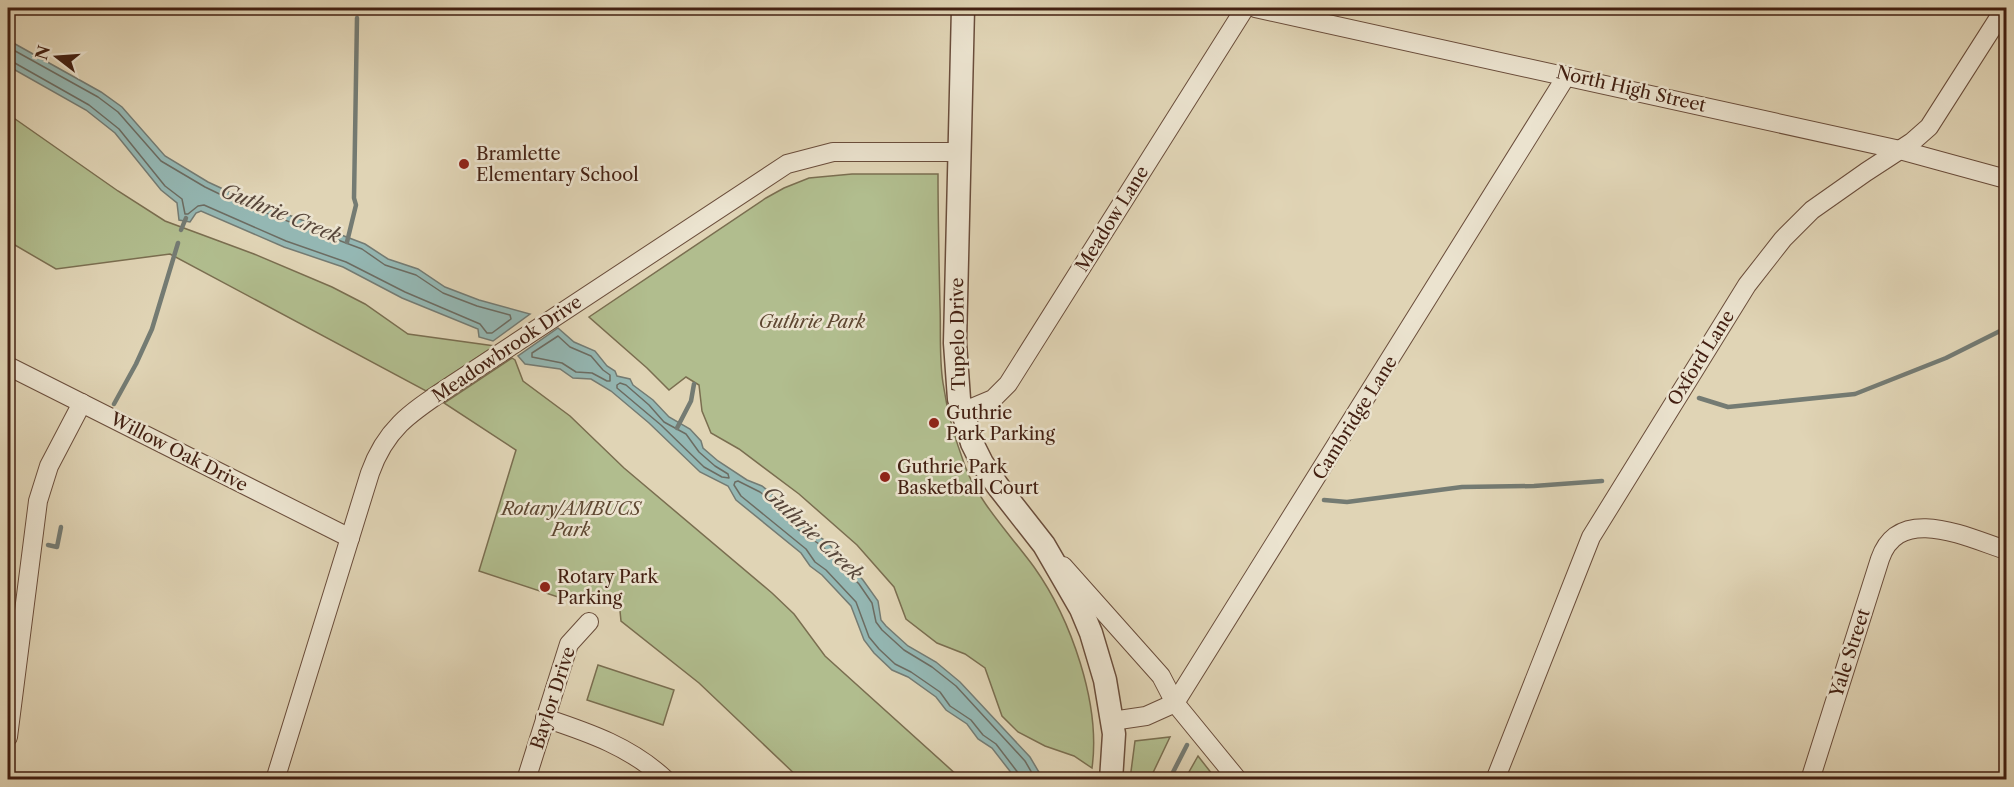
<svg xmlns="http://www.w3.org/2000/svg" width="2014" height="787" font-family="'Libre Caslon Text',serif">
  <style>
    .green { fill: #b1bd8e; stroke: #7a6e50; stroke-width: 1.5 }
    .water { fill: #94b7b3; stroke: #747b73; stroke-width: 1.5 }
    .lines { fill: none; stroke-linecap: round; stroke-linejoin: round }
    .shore { stroke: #6c6c62; stroke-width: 1.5 }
    .stream { stroke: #747b73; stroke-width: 4.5 }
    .minor-casing { stroke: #6a4d3b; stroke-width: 20 }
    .tertiary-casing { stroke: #6a4d3b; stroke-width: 25 }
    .minor { stroke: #ebe3cf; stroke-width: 18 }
    .tertiary { stroke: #ebe3cf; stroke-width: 22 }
    .poi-dot { fill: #8f2418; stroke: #ebe3cf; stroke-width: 2 }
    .labels { text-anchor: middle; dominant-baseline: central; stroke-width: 5; stroke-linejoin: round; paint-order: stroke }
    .street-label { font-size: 18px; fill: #432012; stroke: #ebe3cf }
    .poi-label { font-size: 18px; fill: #432012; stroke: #ebe3cf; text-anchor: start }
    .park-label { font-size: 18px; font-style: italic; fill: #5e4731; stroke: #ebe3cf }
    .water-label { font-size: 20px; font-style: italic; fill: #57463a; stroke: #ebe3cf }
  </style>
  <rect width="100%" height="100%" fill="#e0d4b5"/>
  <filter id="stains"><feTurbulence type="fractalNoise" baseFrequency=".00333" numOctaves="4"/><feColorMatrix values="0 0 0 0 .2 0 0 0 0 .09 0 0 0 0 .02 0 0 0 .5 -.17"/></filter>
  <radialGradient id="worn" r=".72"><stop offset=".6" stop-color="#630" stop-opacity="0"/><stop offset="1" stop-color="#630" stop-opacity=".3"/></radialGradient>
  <!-- green -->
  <g class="green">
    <path d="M8,114L118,191L165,221L254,254L332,287L365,304L408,334L495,346L426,391L170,254L56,269L8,241Z"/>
    <path d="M938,174C938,218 939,262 940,306C941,331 939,358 943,383C947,411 955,439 965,466C977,500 1012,537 1034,567C1071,619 1101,704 1092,768L1074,756L1045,746L1018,732L1002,716L985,668L965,654L937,643L906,619L894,587L857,545L799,494L739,449L711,433L702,411L699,385L686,377L669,390L647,368L589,317L766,198L784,188L809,178L852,174Z"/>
    <path d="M512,358L515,360L523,381L570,416L624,468L772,593L794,614L825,656L958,776L967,779H800L699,683L621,621L620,611L610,597L589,591L564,599L479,571L516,450L444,403Z"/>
    <path d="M598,665L674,690L663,725L587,700Z"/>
    <path d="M1170,737L1150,779H1130L1135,741Z"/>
    <path d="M1198,756L1216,779H1185Z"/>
  </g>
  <!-- water -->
  <g class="water">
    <path d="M8,40L101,92L122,107L165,156L208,182L236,195L365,244L388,259L418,269L445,287L479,300L530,314L493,341L479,337L478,329L402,298L343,267L284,247L201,211L196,213L190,222L179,220L177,203L161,190L115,133L86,110L8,66Z"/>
    <path d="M558,328L574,342L595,351L607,366L615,371L617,376L630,379L633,385L653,400L669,417L690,429L701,441L703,448L718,461L747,480L762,486L787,506L795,521L826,541L863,580L878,601L881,620L886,626L908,646L936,662L960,682L1030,757L1043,779H1016L992,748L978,739L967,724L946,710L936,697L908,677L892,670L874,653L864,640L851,606L822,575L810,566L801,553L736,500L728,486L700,472L649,423L611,391L591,379L573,378L560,369L525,364L518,356Z"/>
  </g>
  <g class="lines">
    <!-- shore -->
    <g class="shore">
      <path d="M8,47L98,97L118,112L161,161L205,187L234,201L362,249L385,265L416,275L443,293L477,306L510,315L511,319L492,333H487L480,324L405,292L346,262L286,241L204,205L198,206L188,214H185L182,199L165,186L119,129L89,105L13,62H8"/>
      <path d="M558,336L570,347L591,356L603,370L610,375V381H607L592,373L576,372L562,363L532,357V353Z"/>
      <path d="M620,383L626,385L649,405L664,422L686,434L699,452L715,466L728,474L729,478L722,477L704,467L661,425L617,388V385Z"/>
      <path d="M1020,780L1019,774L996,744L983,735L971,720L950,706L940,692L911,672L895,664L879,649L869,637L856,602L826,570L815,562L806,549L741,496L734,485L735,482L738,481L760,492L782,509L791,525L822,546L859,584L872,603L876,622L882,630L904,650L932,667L956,686L1025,761L1036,780"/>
    </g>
    <!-- stream -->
    <g class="stream">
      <path d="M181,230L186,218"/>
      <path d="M347,242L356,205L354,198L357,18"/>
      <path d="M1699,398L1728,407L1855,394L1946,358L2006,328"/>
      <path d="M114,404L136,364L152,329L178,243"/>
      <path d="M677,428L691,401L694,384"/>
      <path d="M1324,500L1347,502L1462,487L1534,486L1602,481"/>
      <path d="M8,537L13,538"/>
      <path d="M48,545L57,547L61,527"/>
      <path d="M1169,780L1187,745"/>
    </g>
    <!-- minor casing -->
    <g class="minor-casing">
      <g id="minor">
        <path d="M1255,8L1900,150L2006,179"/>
        <path d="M8,366L350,538"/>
        <path d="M962,412L993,399L1008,384L1245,8"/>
        <path d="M1063,566L1161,676L1175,703L1238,780"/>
        <path d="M545,718C590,733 631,747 666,780"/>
        <path d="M1112,721L1146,716L1175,703L1567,75"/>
        <path d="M8,737L38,501L49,466L82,403"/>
        <path d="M275,780L370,473C387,425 415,410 455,383L787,164L833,152H961"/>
        <path d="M526,780L569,644L589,622"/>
        <path d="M1495,780L1591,537L1747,285L1783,239L1812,210L1866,172L1912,142L1929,127L2005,8"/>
        <path d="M1810,780L1880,559C1899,503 1968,538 2006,550"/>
      </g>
    </g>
    <!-- tertiary casing -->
    <g class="tertiary-casing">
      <path id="tertiary" d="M963,8L955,343L959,399L972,443L982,463L997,485L1044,545L1081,609L1091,633L1105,680L1114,734L1111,780"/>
    </g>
    <!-- minor -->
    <use href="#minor" class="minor"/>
    <!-- tertiary -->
    <use href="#tertiary" class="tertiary"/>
  </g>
  <!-- markers -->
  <g class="poi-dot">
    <circle cx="464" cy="164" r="6"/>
    <circle cx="934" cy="423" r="6"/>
    <circle cx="885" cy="477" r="6"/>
    <circle cx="545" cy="587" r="6"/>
  </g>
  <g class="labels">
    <!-- street labels -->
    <g class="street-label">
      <text transform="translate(1631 89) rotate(13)">North High Street</text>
      <text transform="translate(1112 219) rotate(-58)">Meadow Lane</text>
      <text transform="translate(958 334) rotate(-91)">Tupelo Drive</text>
      <text transform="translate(507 349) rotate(-34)">Meadowbrook Drive</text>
      <text transform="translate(1701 358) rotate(-58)">Oxford Lane</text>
      <text transform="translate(1355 418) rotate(-58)">Cambridge Lane</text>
      <text transform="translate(179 452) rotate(27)">Willow Oak Drive</text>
      <text transform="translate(1850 653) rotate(-72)">Yale Street</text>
      <text transform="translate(553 698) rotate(-72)">Baylor Drive</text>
    </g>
    <!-- poi labels -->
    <g class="poi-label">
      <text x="476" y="154">Bramlette<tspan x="476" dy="21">Elementary School</tspan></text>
      <text x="946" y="413">Guthrie<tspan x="946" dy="21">Park Parking</tspan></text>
      <text x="897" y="467">Guthrie Park<tspan x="897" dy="21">Basketball Court</tspan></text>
      <text x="557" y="577">Rotary Park<tspan x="557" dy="21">Parking</tspan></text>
    </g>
    <!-- park labels -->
    <g class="park-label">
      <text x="812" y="322">Guthrie Park</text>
      <text x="571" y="509">Rotary/AMBUCS<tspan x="571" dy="21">Park</tspan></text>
    </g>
    <!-- water labels -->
    <g class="water-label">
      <text transform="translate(281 213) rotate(22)">Guthrie Creek</text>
      <text transform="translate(813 533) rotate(43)">Guthrie Creek</text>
    </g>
  </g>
  <!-- margin -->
  <rect width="2014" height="787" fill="none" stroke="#e0d4b5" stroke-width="30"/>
  <rect x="9" y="9" width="1996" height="769" fill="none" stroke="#432012" stroke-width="3"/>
  <rect x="15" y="15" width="1984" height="757" fill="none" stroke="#432012" stroke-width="1.5"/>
  <!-- north arrow -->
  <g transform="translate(57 57) rotate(287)" stroke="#ebe3cf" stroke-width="4.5" paint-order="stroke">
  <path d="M0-4.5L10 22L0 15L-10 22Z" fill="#432012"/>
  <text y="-9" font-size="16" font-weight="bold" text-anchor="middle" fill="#432012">N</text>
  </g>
  <rect width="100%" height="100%" filter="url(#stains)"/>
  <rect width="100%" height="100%" fill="url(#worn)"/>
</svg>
